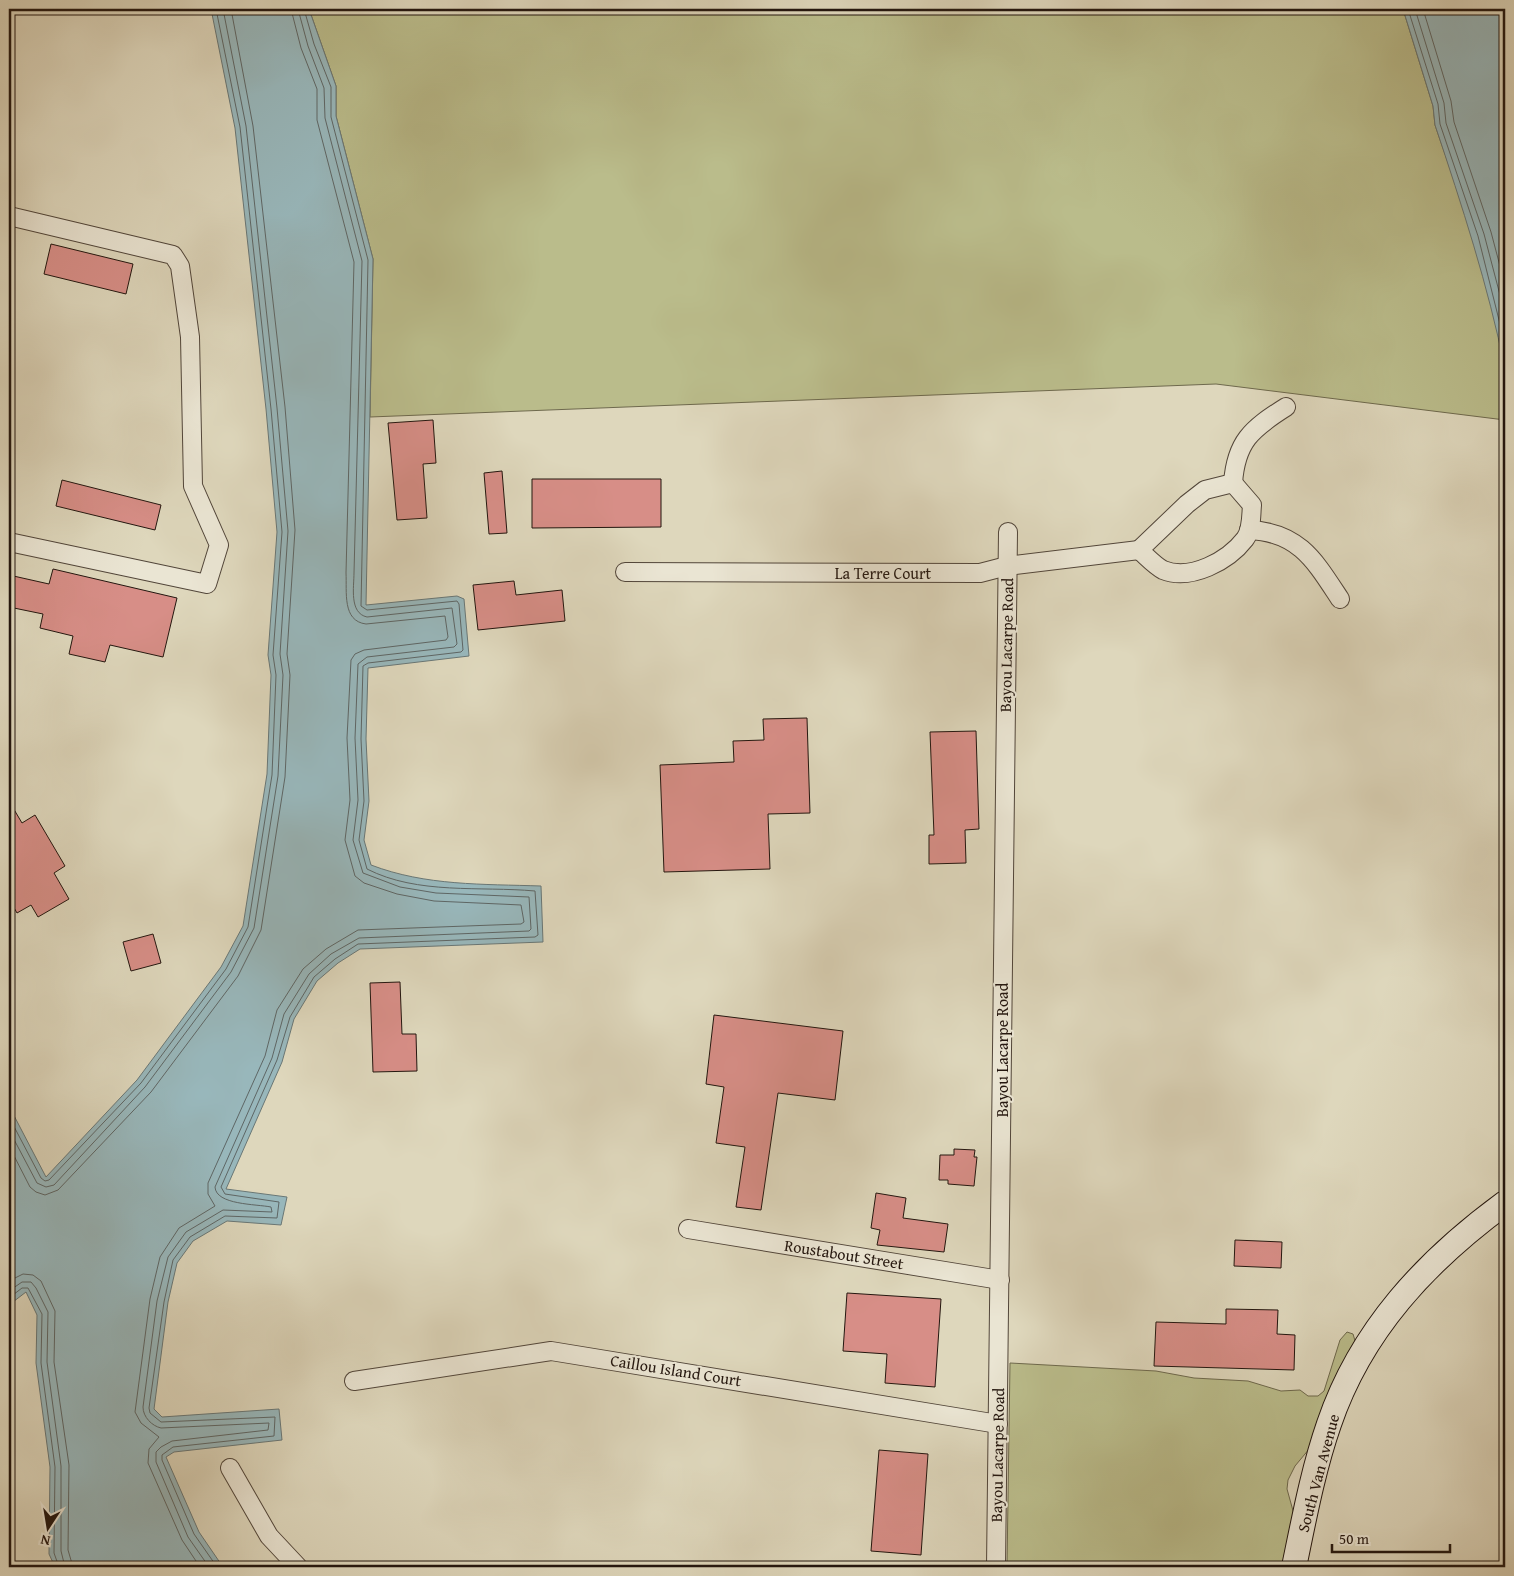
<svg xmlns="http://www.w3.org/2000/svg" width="1514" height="1576" font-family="'Gentium Book Plus',serif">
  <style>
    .green { fill: #babc8b; stroke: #6e694d }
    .water { fill: #98b7bb; stroke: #697776 }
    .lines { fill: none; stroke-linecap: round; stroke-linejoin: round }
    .shore { stroke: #5e6665; stroke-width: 1 }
    .building { fill: #d78e87; stroke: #23160f }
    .street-casing { stroke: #52463a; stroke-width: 20 }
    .secondary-casing { stroke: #23160f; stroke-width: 26 }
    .street { stroke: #eae5d3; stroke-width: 18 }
    .secondary { stroke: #eae5d3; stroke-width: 24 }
    .labels { text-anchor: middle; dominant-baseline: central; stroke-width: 4; stroke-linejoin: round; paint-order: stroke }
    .street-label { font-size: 16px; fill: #23160f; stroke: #eae5d3 }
  </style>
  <rect width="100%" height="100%" fill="#ded7bc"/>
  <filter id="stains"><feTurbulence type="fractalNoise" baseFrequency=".004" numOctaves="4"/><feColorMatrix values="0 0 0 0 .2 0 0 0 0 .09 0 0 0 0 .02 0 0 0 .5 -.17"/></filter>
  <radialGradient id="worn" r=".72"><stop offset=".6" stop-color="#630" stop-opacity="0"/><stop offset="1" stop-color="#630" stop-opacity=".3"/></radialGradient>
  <!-- green -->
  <g class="green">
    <path d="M309,9H1403L1433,106L1435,125C1462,204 1492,284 1505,367C1508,384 1505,403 1505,420L1216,384L370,417L373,259L336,116V86Z"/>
    <path d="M1347,1332L1353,1334L1356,1344L1315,1442L1295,1466L1288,1480L1287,1489L1295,1518L1288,1567H1007L1010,1363L1156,1371L1194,1378L1248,1381L1281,1391L1300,1390L1308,1396H1318L1324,1391L1340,1340Z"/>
  </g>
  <!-- water -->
  <g class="water">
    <path d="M211,9H309L336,86V116L373,259L366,605L457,596L464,599L469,656L368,668L366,739L369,801L364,840L371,865C426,886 483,884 541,886L543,942L360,949L338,963L317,981L294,1019L282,1062L226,1189L287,1197L281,1225L227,1221L193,1241L177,1263L168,1302L154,1409L162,1417L279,1409L282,1440L174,1452L166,1457L199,1532L223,1567H55L49,1554L50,1467L36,1363L37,1315L26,1292L9,1305V1106L46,1177L137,1080L221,967L243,926L267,774L271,675L268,655L277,532L266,409L235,128Z"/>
    <path d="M1403,9H1505V369C1488,285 1462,206 1435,125L1433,106Z"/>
  </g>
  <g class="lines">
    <!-- shore -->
    <g class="shore">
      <path d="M1408,9L1438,104L1440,124L1478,236L1505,344"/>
      <path d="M1415,9L1444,103L1446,123L1484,234L1505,314"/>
      <path d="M1423,9L1451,101L1454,122L1491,232L1505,285"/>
      <path d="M9,1117L41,1178L45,1181L49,1180L141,1083L226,969L248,927L272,775L276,675L273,655L282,532L271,409L240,127L216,9"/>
      <path d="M9,1130L37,1183L46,1187L54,1185L145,1087L231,972L254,928L278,776L283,675L280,654L288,531L277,408L246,126L223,9"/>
      <path d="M9,1146L30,1187L36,1192L45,1195L58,1190L151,1092L238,976L261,930L285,777L290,675L287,654L295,530L285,407L253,126L231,9"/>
      <path d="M9,1281L23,1274L33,1275L41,1281L55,1311L54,1362L69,1465L68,1550L73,1567"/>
      <path d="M9,1291L22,1282H31L36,1288L48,1312L47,1362L61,1466V1551L65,1567"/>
      <path d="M9,1298L22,1288H28L42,1314L41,1363L55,1467L54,1553L59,1567"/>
      <path d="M200,1567L182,1540L148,1463L149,1449L159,1437L141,1423L135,1412L150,1299L160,1257L179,1228L215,1206L208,1194V1183L265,1056L277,1010L303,969L326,949L358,930L521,924L524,922L521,905L434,901L397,894L364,883L355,876L345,840L350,800L347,738L351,660L355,654L364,650L446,640L448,637L445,616L366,624C342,621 347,592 346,573L354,262L317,120V89L301,48L291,9"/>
      <path d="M209,1567L188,1537L156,1462V1452L161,1447L172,1441L268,1430L269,1423L161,1428C152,1426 143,1417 143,1407L157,1301L168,1257L186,1232L223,1210L272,1212L271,1207C256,1204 216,1205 215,1187L272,1058L284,1014L309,974L331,954L359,938L529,931L531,929L529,897L436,893L400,887L363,873L353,840L358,800L355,738L358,664L367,657L454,647L457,644L452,608L367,617C349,613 354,587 354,573L362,261L325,118L324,88L308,46L298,9"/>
      <path d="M217,1567L194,1534L162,1460V1455L173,1447L274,1436L275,1417L161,1422L150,1413L149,1408L164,1302L173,1260L190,1237L225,1216L277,1218L279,1202L225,1194L221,1187L277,1060L290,1017L314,977L335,959L358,944L535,937L538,935L535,891C480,886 418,895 367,869L359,840L364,801L361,739L363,666L368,663L461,652L463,650L459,604L457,601L367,610L361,606L368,260L331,117V87L314,44L304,9"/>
    </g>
  </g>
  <!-- building -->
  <g class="building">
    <path d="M51,244L133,264L126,294L44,274Z"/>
    <path d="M433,420L436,463L423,464L427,518L397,520L388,423Z"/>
    <path d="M502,471L507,533L489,534L484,473Z"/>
    <path d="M532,479H661V527L532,528Z"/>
    <path d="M62,480L161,505L155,530L56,506Z"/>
    <path d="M53,569L177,598L163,657L110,645L105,662L69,654L73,636L40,628L43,614L9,607V575L49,584Z"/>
    <path d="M514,581L516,595L562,590L565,621L478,630L473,585Z"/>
    <path d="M807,718L810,813L768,814L770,869L664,872L660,765L734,762L733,741L764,740L763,719Z"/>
    <path d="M976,731L979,829L965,830L966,863L929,864V835H934L930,732Z"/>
    <path d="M9,801L22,823L35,815L65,866L54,873L69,899L38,917L31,905L17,913L9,899Z"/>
    <path d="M153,934L161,963L131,971L123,942Z"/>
    <path d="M400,982L402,1034H416L417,1071L373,1072L370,983Z"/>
    <path d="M714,1015L843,1031L835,1100L778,1093L761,1210L736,1207L745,1147L716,1143L724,1087L706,1084Z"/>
    <path d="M954,1149L975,1150L974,1157H977L974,1186L948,1184V1180H939L940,1155H954Z"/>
    <path d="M876,1193L906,1198L903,1218L948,1224L944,1252L877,1245L880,1230L871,1228Z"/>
    <path d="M1235,1240L1282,1242L1281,1268L1234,1266Z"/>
    <path d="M847,1293L941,1299L935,1387L885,1383L887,1354L843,1351Z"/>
    <path d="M1226,1309L1278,1310L1277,1334L1295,1335L1294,1370L1154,1366L1156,1322L1226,1324Z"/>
    <path d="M879,1450L928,1454L921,1555L871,1551Z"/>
  </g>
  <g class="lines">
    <!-- street casing -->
    <g class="street-casing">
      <g id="street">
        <path d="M9,216L173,255L180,266L190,337L193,486L219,545L207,584L9,542"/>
        <path d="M1233,483L1252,505C1251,515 1252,530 1245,539C1228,561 1191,581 1163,570C1155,566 1146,556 1139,550L1187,504L1205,490Z"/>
        <path d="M1233,483C1236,442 1251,429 1286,407"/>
        <path d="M1249,530C1299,532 1315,561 1340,599"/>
        <path d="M625,572L980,573L1007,566L1139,550"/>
        <path d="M688,1229L1000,1280"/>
        <path d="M354,1381L551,1351L998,1424"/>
        <path d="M230,1468L269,1536L298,1567"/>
        <path d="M996,1567L1008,532"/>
      </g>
    </g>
    <!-- secondary casing -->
    <g class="secondary-casing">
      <path id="secondary" d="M1294,1567C1304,1519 1313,1470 1329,1424C1361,1330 1426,1261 1505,1203"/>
    </g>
    <!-- street -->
    <use href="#street" class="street"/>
    <!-- secondary -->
    <use href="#secondary" class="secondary"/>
  </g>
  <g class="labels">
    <!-- street labels -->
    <g class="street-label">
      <text x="883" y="573">La Terre Court</text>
      <text transform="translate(1006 645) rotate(-89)">Bayou Lacarpe Road</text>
      <text transform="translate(1002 1050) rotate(-90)">Bayou Lacarpe Road</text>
      <text transform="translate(844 1254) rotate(9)">Roustabout Street</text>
      <text transform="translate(676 1370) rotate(9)">Caillou Island Court</text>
      <text transform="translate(997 1455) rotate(-89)">Bayou Lacarpe Road</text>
      <text transform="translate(1318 1473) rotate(-75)">South Van Avenue</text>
    </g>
  </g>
  <!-- margin -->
  <rect width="1514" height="1576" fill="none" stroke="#ded7bc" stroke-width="30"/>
  <rect x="10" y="10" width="1494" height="1556" fill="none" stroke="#23160f" stroke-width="2.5"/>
  <rect x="15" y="15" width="1484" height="1546" fill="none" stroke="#23160f"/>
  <!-- north arrow -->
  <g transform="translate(48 1528) rotate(192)" stroke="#eae5d3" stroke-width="4" paint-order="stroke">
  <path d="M0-4L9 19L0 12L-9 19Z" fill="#23160f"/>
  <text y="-8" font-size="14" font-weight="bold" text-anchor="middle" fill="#23160f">N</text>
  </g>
  <!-- scale -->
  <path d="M1332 1544v8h118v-8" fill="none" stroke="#23160f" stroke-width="2.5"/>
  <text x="1339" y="1544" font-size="15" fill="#23160f" stroke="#eae5d3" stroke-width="4" paint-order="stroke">50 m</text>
  <rect width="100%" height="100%" filter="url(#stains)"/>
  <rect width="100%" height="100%" fill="url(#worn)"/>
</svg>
